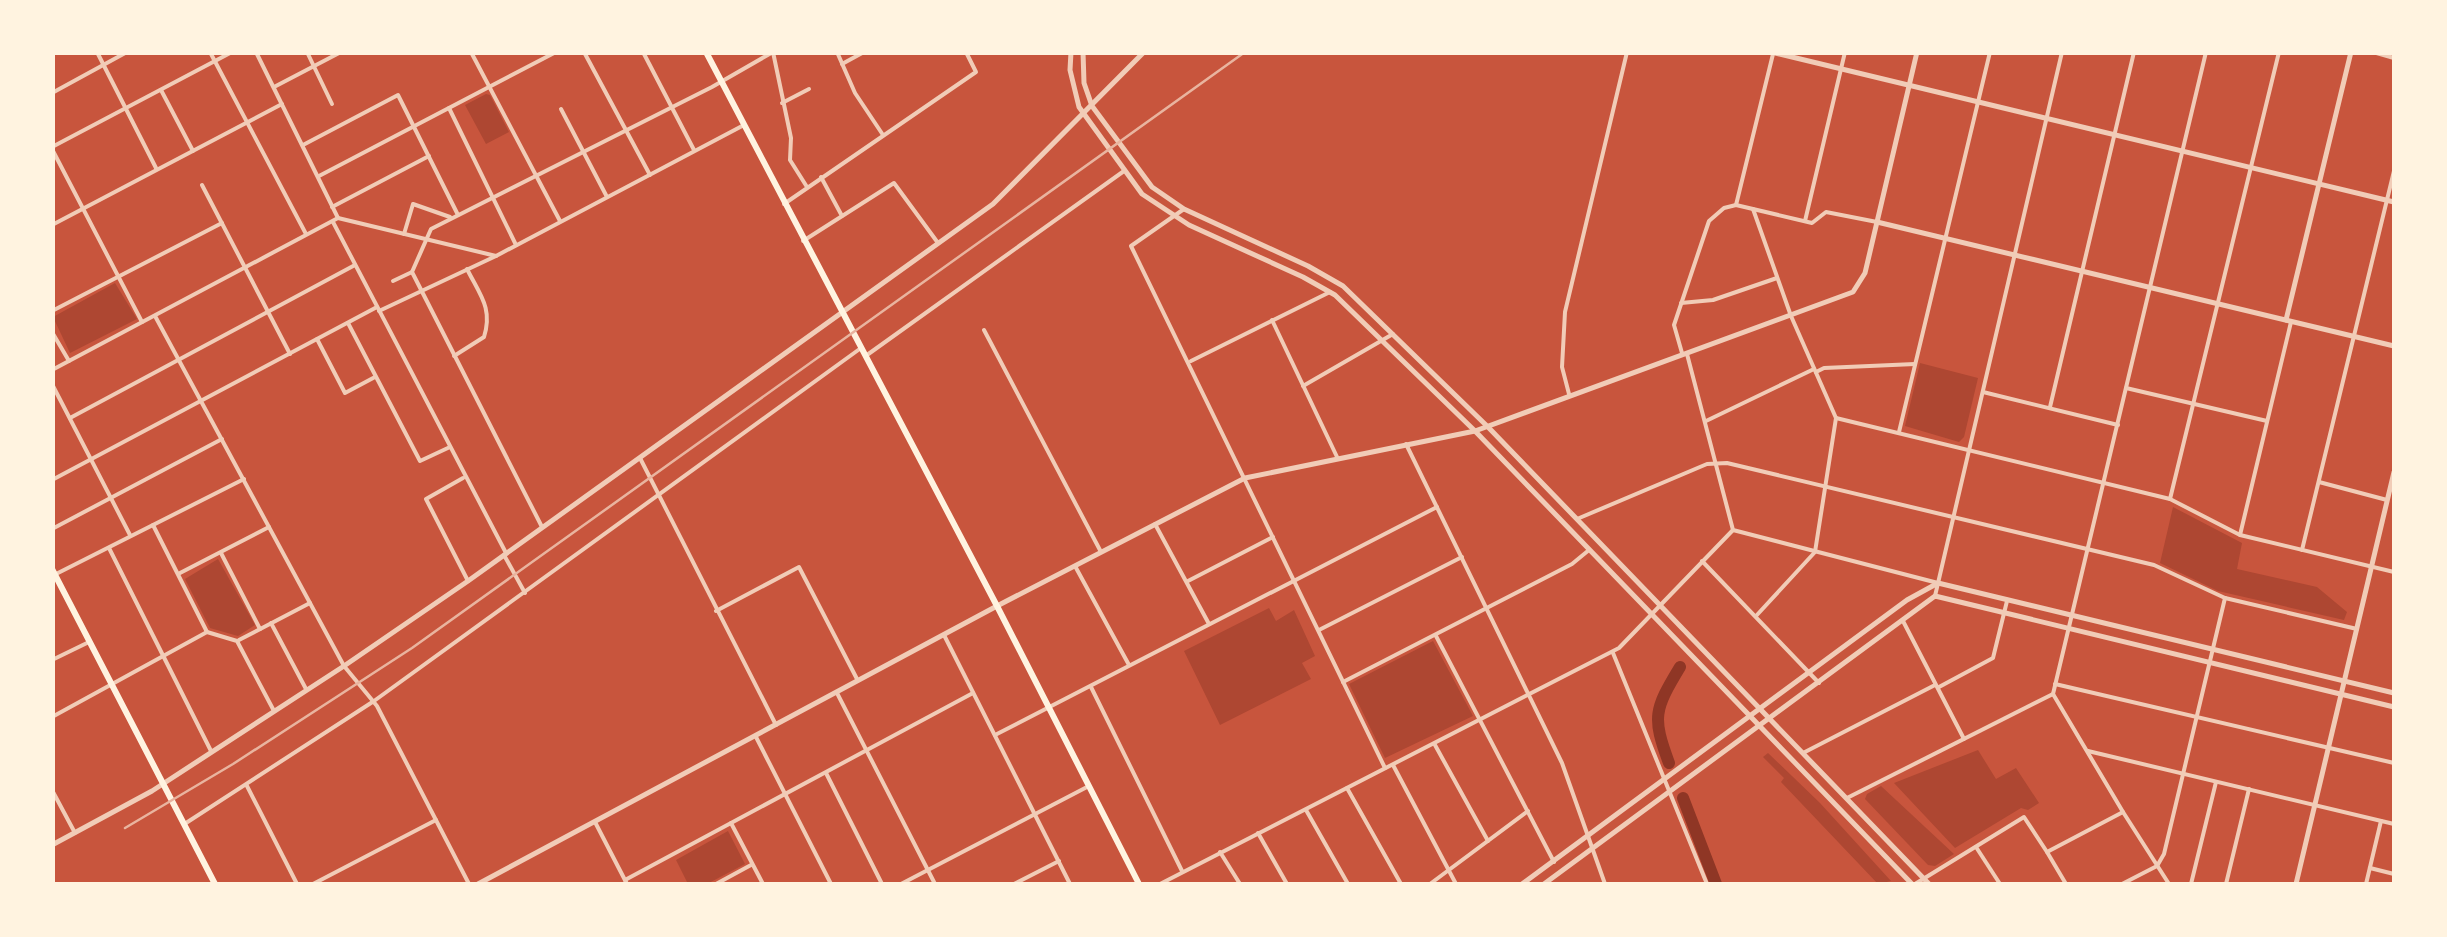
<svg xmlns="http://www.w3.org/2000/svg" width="2447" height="937" font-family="Inter,sans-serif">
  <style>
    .green { fill: #ae4732 }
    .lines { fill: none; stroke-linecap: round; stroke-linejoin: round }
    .river { stroke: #8f3625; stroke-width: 12 }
    .minor { stroke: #f1ccb7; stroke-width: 4 }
    .tertiary { stroke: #f1ccb7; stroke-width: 5 }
    .secondary { stroke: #fff3e0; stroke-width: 6 }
    .primary { stroke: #fff3e0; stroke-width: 6 }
    .rail { stroke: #e9b49f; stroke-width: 2.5 }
  </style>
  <rect width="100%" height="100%" fill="#c8553d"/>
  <!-- green -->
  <g class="green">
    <path d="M486,94L490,95L509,132L486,144L465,105Z"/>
    <path d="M115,283L137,319L70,353L53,317Z"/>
    <path d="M1920,363L1978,378L1964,437L1959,442L1905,426Z"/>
    <path d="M2173,507L2242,543L2237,569L2317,587L2347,612L2344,620L2218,591L2160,563Z"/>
    <path d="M218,559L255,625L238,636L210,628L185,579Z"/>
    <path d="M1269,608L1276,621L1294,610L1315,656L1302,663L1311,679L1220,725L1184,651Z"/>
    <path d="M1433,641L1473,716L1385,758L1349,684Z"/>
    <path d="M1978,750L1996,779L2016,768L2039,803L2028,810L2021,808L1955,848L1894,783Z"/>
    <path d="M1768,753L1820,803L1891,881L1878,884L1781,782L1784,778L1763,757Z"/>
    <path d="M1881,786L1954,854L1935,866L1928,865L1865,799L1867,794Z"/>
    <path d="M728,831L745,864L707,884H688L676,860Z"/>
  </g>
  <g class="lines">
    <!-- river -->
    <g class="river">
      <path d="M1669,763C1652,717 1654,710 1680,667"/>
      <path d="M1683,798L1716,884"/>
    </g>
    <!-- minor -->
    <g class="minor">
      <path d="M97,52L156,168"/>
      <path d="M210,52L306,234"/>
      <path d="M256,52L338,218"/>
      <path d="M307,52L332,104"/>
      <path d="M471,52L560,221"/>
      <path d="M584,52L650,175"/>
      <path d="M643,52L694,150"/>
      <path d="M837,52L855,93L883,135"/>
      <path d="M2373,52L2394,58"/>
      <path d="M842,64L864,52"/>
      <path d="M274,87L341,52"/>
      <path d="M161,90L193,151"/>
      <path d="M52,93L127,52"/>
      <path d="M782,103L809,89"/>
      <path d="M449,108L516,245"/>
      <path d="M561,109L607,197"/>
      <path d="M303,145L398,95L458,215"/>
      <path d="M52,147L232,52"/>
      <path d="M52,149L142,322"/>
      <path d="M319,176L556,52"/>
      <path d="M821,177L842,216"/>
      <path d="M202,185L290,354"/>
      <path d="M784,204L976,72L966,52"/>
      <path d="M1736,205L1773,54"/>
      <path d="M332,207L429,156"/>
      <path d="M1184,209L1131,246L1385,768"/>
      <path d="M1753,209L1791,316L1836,418L2170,499L2240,535L2394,572"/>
      <path d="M1805,221L1845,52"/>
      <path d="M333,222L506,553"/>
      <path d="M52,225L282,104"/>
      <path d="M404,234L413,204L450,217"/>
      <path d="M803,241L894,183L938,243"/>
      <path d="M393,281L412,272"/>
      <path d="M1681,303L1713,300L1777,278"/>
      <path d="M52,311L222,223"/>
      <path d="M379,311L496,256L744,125"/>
      <path d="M155,316L344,666L377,706L469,884"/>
      <path d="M1272,320L1338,459"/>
      <path d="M348,323L420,461L450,447"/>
      <path d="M984,330L1101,552"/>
      <path d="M52,332L69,361"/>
      <path d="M317,339L345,393L375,377"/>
      <path d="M1682,353L1674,325L1709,221L1724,208L1736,205L1812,223L1826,212L1877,222"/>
      <path d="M1687,354L1733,530L1938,583"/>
      <path d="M867,355L1124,171"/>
      <path d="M454,356L484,337C493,308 480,295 467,269"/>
      <path d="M1191,361L1330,292"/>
      <path d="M52,370L338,218L496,256"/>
      <path d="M1816,372L1824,368L1915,364"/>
      <path d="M52,384L130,535"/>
      <path d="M1303,386L1393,334"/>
      <path d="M2126,388L2267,421"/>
      <path d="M1983,392L2118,425"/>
      <path d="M1569,394L1562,367L1565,312L1627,52"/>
      <path d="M2050,407L2134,52"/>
      <path d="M70,418L355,265"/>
      <path d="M1706,421L1814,369"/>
      <path d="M1899,432L1990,52"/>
      <path d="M1406,444L1562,763L1605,884"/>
      <path d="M640,458L776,725"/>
      <path d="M463,478L426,499L468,581"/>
      <path d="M52,480L377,307"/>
      <path d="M2319,482L2387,500"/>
      <path d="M2170,499L2279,52"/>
      <path d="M1577,519L1707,464L1727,463L2154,565L2225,598L2357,629"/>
      <path d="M1155,524L1209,624"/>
      <path d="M153,525L207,632L237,641L274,711"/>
      <path d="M542,527L412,272L431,229L712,87L773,52L791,138L790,160L807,187"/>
      <path d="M52,529L222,439"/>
      <path d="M2240,535L2291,322"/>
      <path d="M109,548L211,751"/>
      <path d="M2302,550L2394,171"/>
      <path d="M221,553L260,629"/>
      <path d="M504,555L525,593"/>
      <path d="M1702,561L1819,683"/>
      <path d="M1075,566L1129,665"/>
      <path d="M180,573L269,527"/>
      <path d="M56,574L244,479"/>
      <path d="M1188,581L1273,537"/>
      <path d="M1935,596L2062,52"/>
      <path d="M716,611L799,567L857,679"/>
      <path d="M1756,616L1815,552L1836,418"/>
      <path d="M1903,621L1964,739"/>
      <path d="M271,623L306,689"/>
      <path d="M1319,630L1462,557"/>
      <path d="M944,635L1070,884"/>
      <path d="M1436,636L1554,862"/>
      <path d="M239,640L310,603"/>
      <path d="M1613,653L1707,884"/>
      <path d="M52,660L89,642"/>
      <path d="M1343,682L1572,564L1589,550"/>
      <path d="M2055,684L2394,763"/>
      <path d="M1091,687L1182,871"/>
      <path d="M1939,687L1993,658L2007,601"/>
      <path d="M837,693L935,884"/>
      <path d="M52,717L207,632"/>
      <path d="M995,735L1437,507"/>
      <path d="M756,737L831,884"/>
      <path d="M1435,745L1488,841"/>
      <path d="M2088,751L2394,824"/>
      <path d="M1803,753L1935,685"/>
      <path d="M1393,765L1456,884"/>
      <path d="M826,773L882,884"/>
      <path d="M247,786L297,884"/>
      <path d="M1347,788L1401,884"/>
      <path d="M52,790L75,833"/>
      <path d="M1847,798L2053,694"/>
      <path d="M1306,810L1348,884"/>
      <path d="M2123,812L2053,694L2206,52"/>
      <path d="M595,822L627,884"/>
      <path d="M186,823L374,701L861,348"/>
      <path d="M731,823L763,884"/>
      <path d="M1258,833L1287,884"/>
      <path d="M1976,847L2000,884"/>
      <path d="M1220,852L1240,884"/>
      <path d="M2047,852L2066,884"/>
      <path d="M2370,868L2394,874"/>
      <path d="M625,880L973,693"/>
      <path d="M97,884H114"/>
      <path d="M313,884L436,820"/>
      <path d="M716,884L751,865"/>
      <path d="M901,884L1087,787"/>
      <path d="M1014,884L1059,861"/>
      <path d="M1160,884L1619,648L1733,530"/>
      <path d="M1430,884L1528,811"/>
      <path d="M1915,884L2024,817L2047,852L2123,812L2169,884"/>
      <path d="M2122,884L2157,866L2164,854L2225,598"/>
      <path d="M2191,884L2216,782"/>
      <path d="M2226,884L2249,789"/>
      <path d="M2366,884L2381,821"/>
    </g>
    <!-- tertiary -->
    <g class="tertiary">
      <path d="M1071,52L1070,70L1079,107L1142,194L1189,225L1303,277L1335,295L1475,431L1912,884"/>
      <path d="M1083,52L1084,83L1092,106L1152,187L1184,209L1308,266L1343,286L1488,427L1929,884"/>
      <path d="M1771,52L2394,202"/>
      <path d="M1877,222L2394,346"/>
      <path d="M2286,320L2351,52"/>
      <path d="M52,845L152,791L344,666L468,581L993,204L1144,52"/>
      <path d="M478,884L997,606L1245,478L1475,431L1853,292L1865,273L1917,52"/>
      <path d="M1522,884L1907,600L1938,583L2394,693"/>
      <path d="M1544,884L1935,596L2394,707"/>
      <path d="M2296,884L2394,472"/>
    </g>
    <!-- secondary -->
    <path class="secondary" d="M52,569L215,884"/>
    <!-- primary -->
    <path class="primary" d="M706,52L997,606L1139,884"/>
    <!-- rail -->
    <path class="rail" d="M125,828L233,764L412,648L1245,52"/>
  </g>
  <!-- border -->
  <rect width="2447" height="937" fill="none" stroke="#fff3e0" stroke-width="110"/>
</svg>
